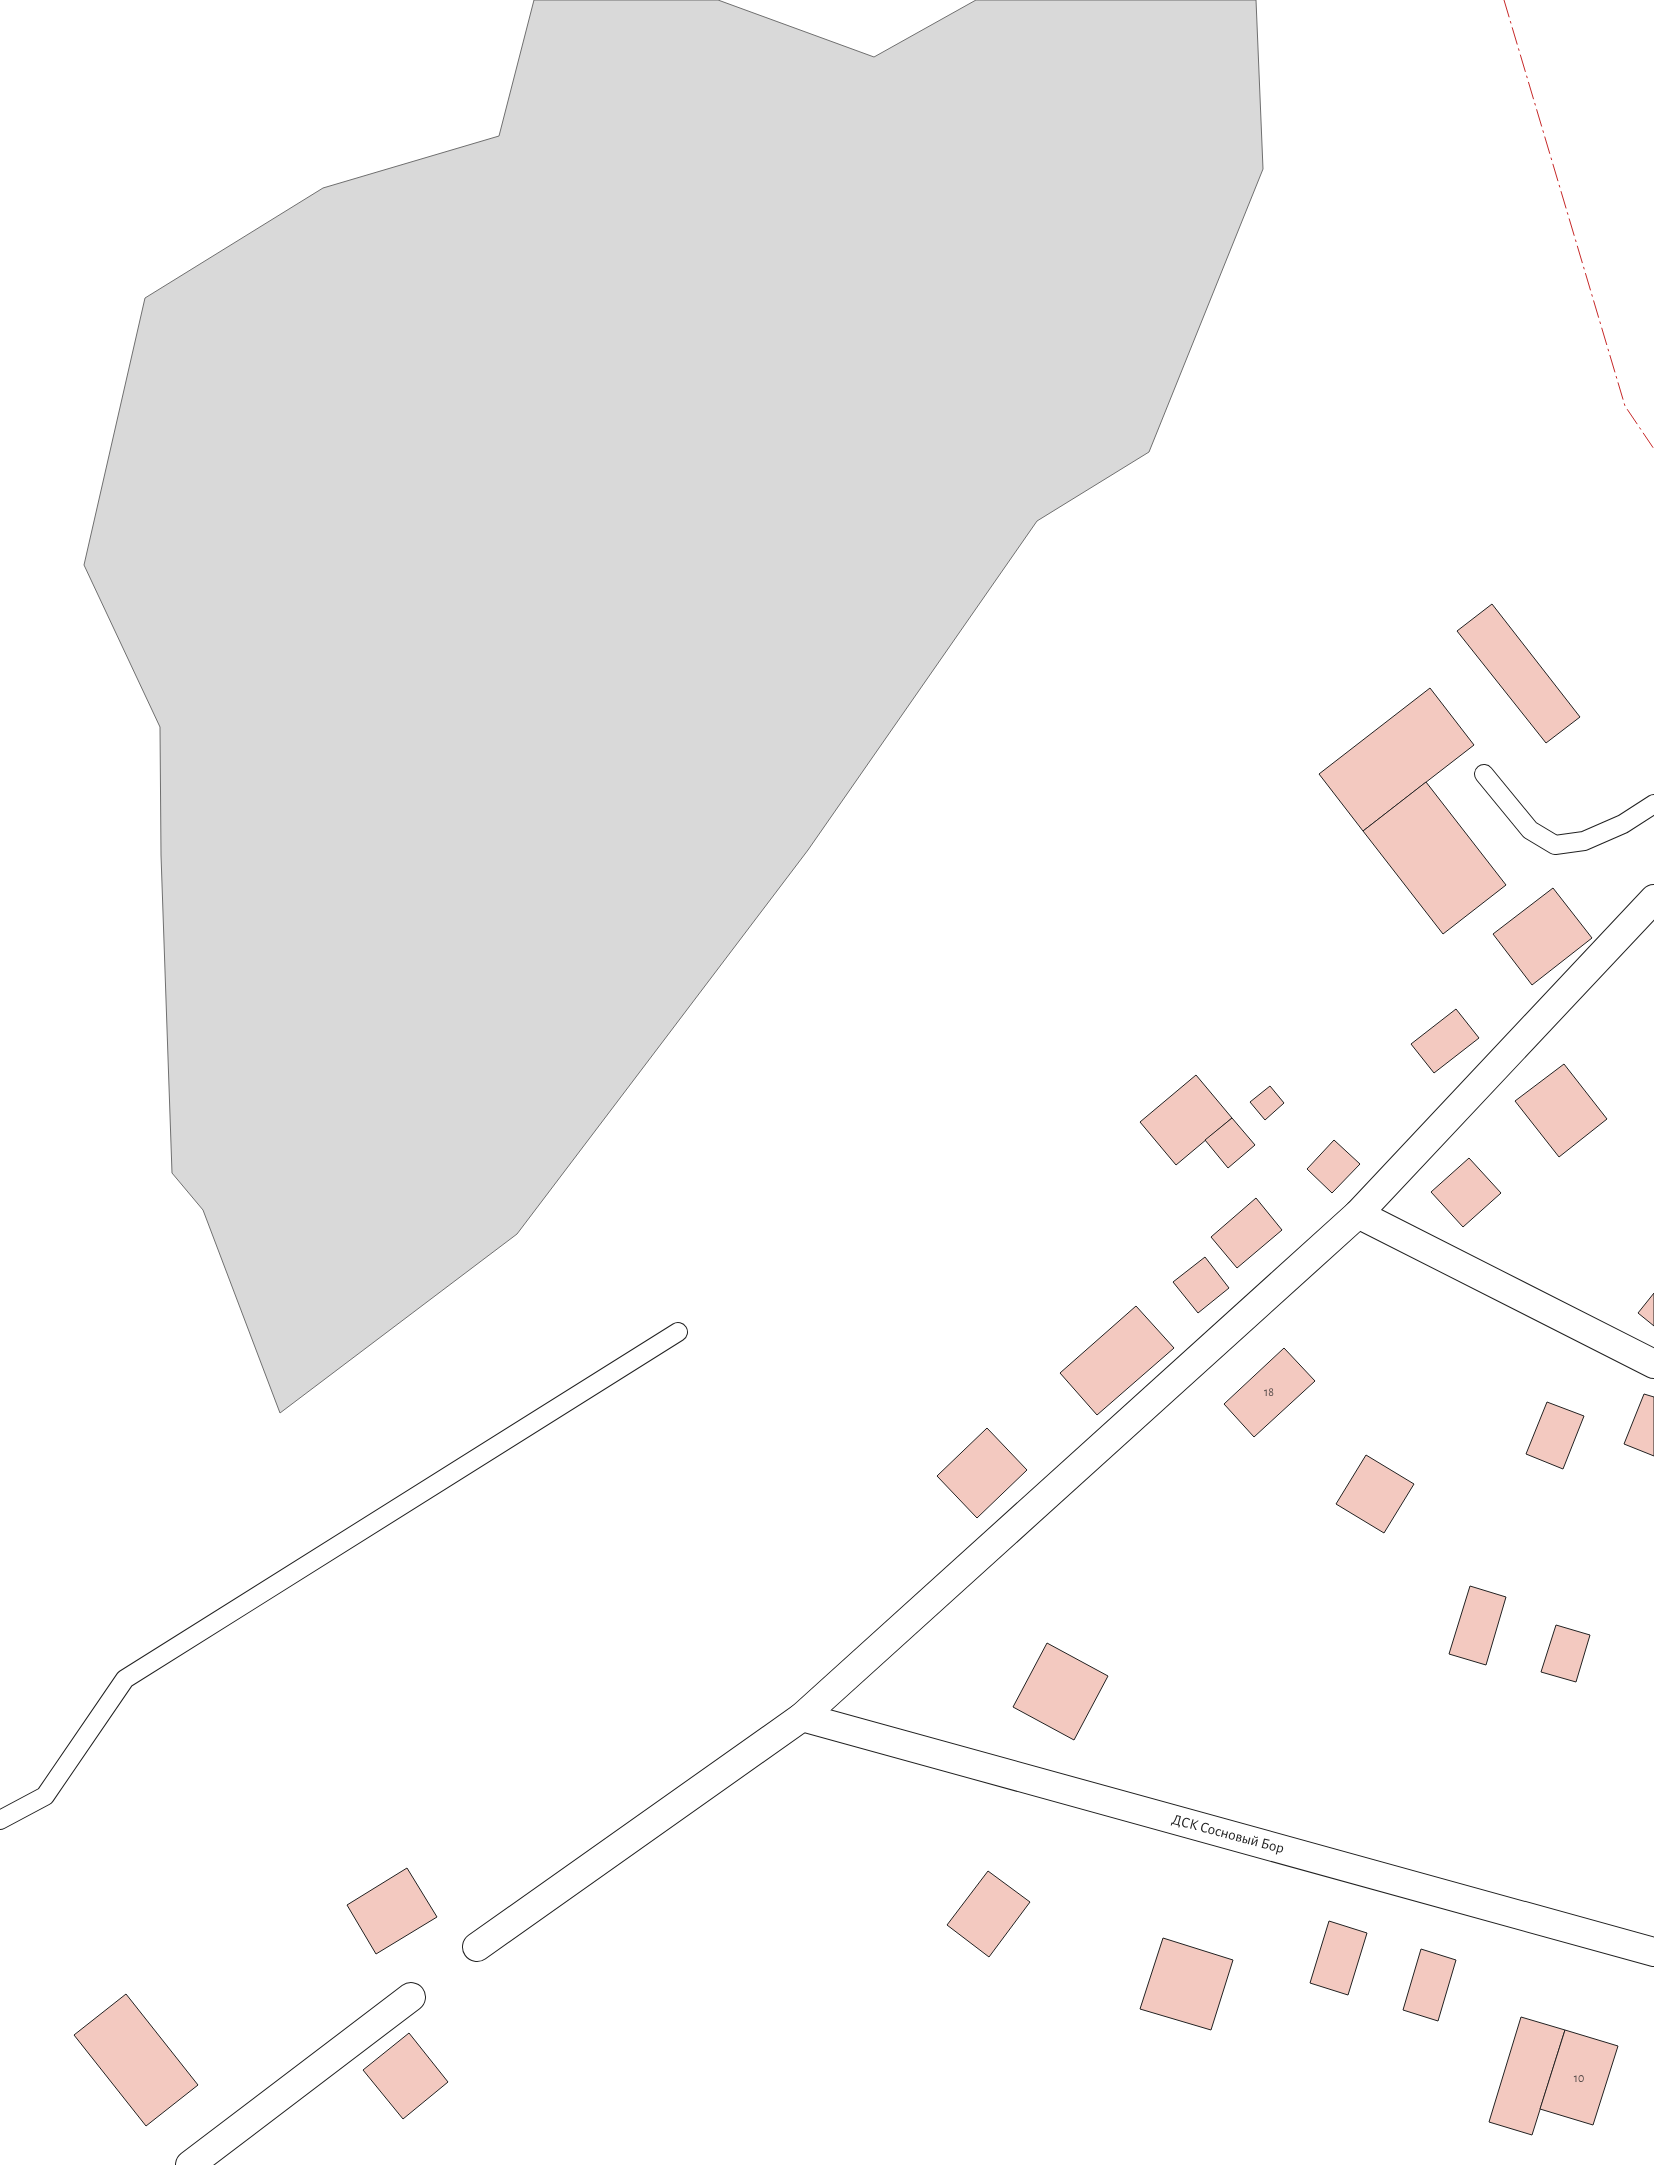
<svg xmlns="http://www.w3.org/2000/svg" width="1654" height="2165" font-family="'Alegreya Sans',sans-serif">
  <style>
    .water { fill: #d9d9d9; stroke: #6f6f6f }
    .building { fill: #f3c9c0; stroke: #222 }
    .lines { fill: none; stroke-linecap: round; stroke-linejoin: round }
    .lane-casing { stroke: #222; stroke-width: 20 }
    .street-casing { stroke: #222; stroke-width: 30 }
    .lane { stroke: #fff; stroke-width: 18 }
    .street { stroke: #fff; stroke-width: 28 }
    .power { stroke: #c62828; stroke-width: 1; stroke-dasharray: 18 4 2.5 4; stroke-linecap: butt }
    .labels { text-anchor: middle; dominant-baseline: central; stroke-width: 4; stroke-linejoin: round; paint-order: stroke }
    .number-label { font-size: 12px; fill: #564c4a }
    .street-label { font-size: 15px; fill: #222; stroke: #fff }
  </style>
  <rect width="100%" height="100%" fill="#fff"/>
  <!-- water -->
  <path class="water" d="M534,0H718L874,57L976,0H1256L1263,169L1149,452L1037,521L808,850L517,1234L280,1413L203,1210L172,1173L161,855L160,727L84,565L145,298L323,188L499,136Z"/>
  <!-- building -->
  <g class="building">
    <path d="M1492,604L1580,717L1546,743L1457,631Z"/>
    <path d="M1430,688L1474,745L1363,831L1319,774Z"/>
    <path d="M1426,782L1506,885L1443,934L1363,831Z"/>
    <path d="M1553,888L1592,938L1532,985L1493,934Z"/>
    <path d="M1456,1009L1479,1038L1434,1073L1411,1044Z"/>
    <path d="M1564,1064L1607,1119L1559,1157L1515,1101Z"/>
    <path d="M1196,1075L1232,1118L1176,1165L1140,1122Z"/>
    <path d="M1270,1086L1284,1103L1265,1120L1250,1102Z"/>
    <path d="M1232,1118L1255,1145L1228,1168L1205,1140Z"/>
    <path d="M1334,1140L1360,1164L1332,1193L1307,1169Z"/>
    <path d="M1469,1158L1501,1193L1463,1227L1431,1192Z"/>
    <path d="M1256,1198L1282,1230L1237,1268L1211,1237Z"/>
    <path d="M1205,1257L1229,1288L1198,1313L1173,1282Z"/>
    <path d="M1654,1293V1326L1638,1313Z"/>
    <path d="M1136,1306L1174,1348L1097,1415L1060,1373Z"/>
    <path d="M1284,1348L1315,1381L1254,1437L1224,1404Z"/>
    <path d="M1644,1394L1654,1397V1456L1624,1444Z"/>
    <path d="M1547,1402L1584,1416L1563,1469L1526,1454Z"/>
    <path d="M987,1428L1027,1470L977,1518L937,1476Z"/>
    <path d="M1366,1455L1414,1484L1384,1533L1336,1504Z"/>
    <path d="M1470,1586L1506,1597L1486,1665L1449,1654Z"/>
    <path d="M1556,1625L1590,1635L1576,1682L1541,1672Z"/>
    <path d="M1047,1643L1108,1676L1074,1740L1013,1707Z"/>
    <path d="M407,1868L437,1917L376,1954L347,1905Z"/>
    <path d="M988,1871L1030,1902L989,1957L947,1925Z"/>
    <path d="M1329,1921L1367,1933L1348,1995L1310,1983Z"/>
    <path d="M1163,1938L1233,1960L1211,2030L1140,2009Z"/>
    <path d="M1421,1949L1456,1960L1438,2021L1403,2010Z"/>
    <path d="M126,1994L198,2085L146,2126L74,2035Z"/>
    <path d="M1521,2017L1565,2030L1532,2135L1489,2122Z"/>
    <path d="M1565,2030L1618,2046L1593,2125L1540,2109Z"/>
    <path d="M409,2033L448,2082L403,2119L363,2070Z"/>
  </g>
  <g class="lines">
    <!-- lane casing -->
    <g class="lane-casing">
      <g id="lane">
        <path d="M1484,774L1530,830L1555,845L1584,841L1623,824L1654,804"/>
        <path d="M0,1820L45,1796L125,1679L678,1332"/>
      </g>
    </g>
    <!-- street casing -->
    <g class="street-casing">
      <g id="street">
        <path d="M1358,1214L1654,1364"/>
        <path d="M802,1717L1654,1952"/>
        <path d="M477,1947L802,1717L1358,1214L1654,899"/>
        <path d="M190,2165L411,1997"/>
      </g>
    </g>
    <!-- lane -->
    <use href="#lane" class="lane"/>
    <!-- street -->
    <use href="#street" class="street"/>
    <!-- power -->
    <path class="power" d="M1504,0L1625,406L1654,449"/>
  </g>
  <g class="labels">
    <!-- number labels -->
    <g class="number-label">
      <text x="1269" y="1392">18</text>
      <text x="1579" y="2078">10</text>
    </g>
    <!-- street labels -->
    <g class="street-label">
      <text transform="translate(1228 1834) rotate(15)">ДСК Сосновый Бор</text>
    </g>
  </g>
</svg>
